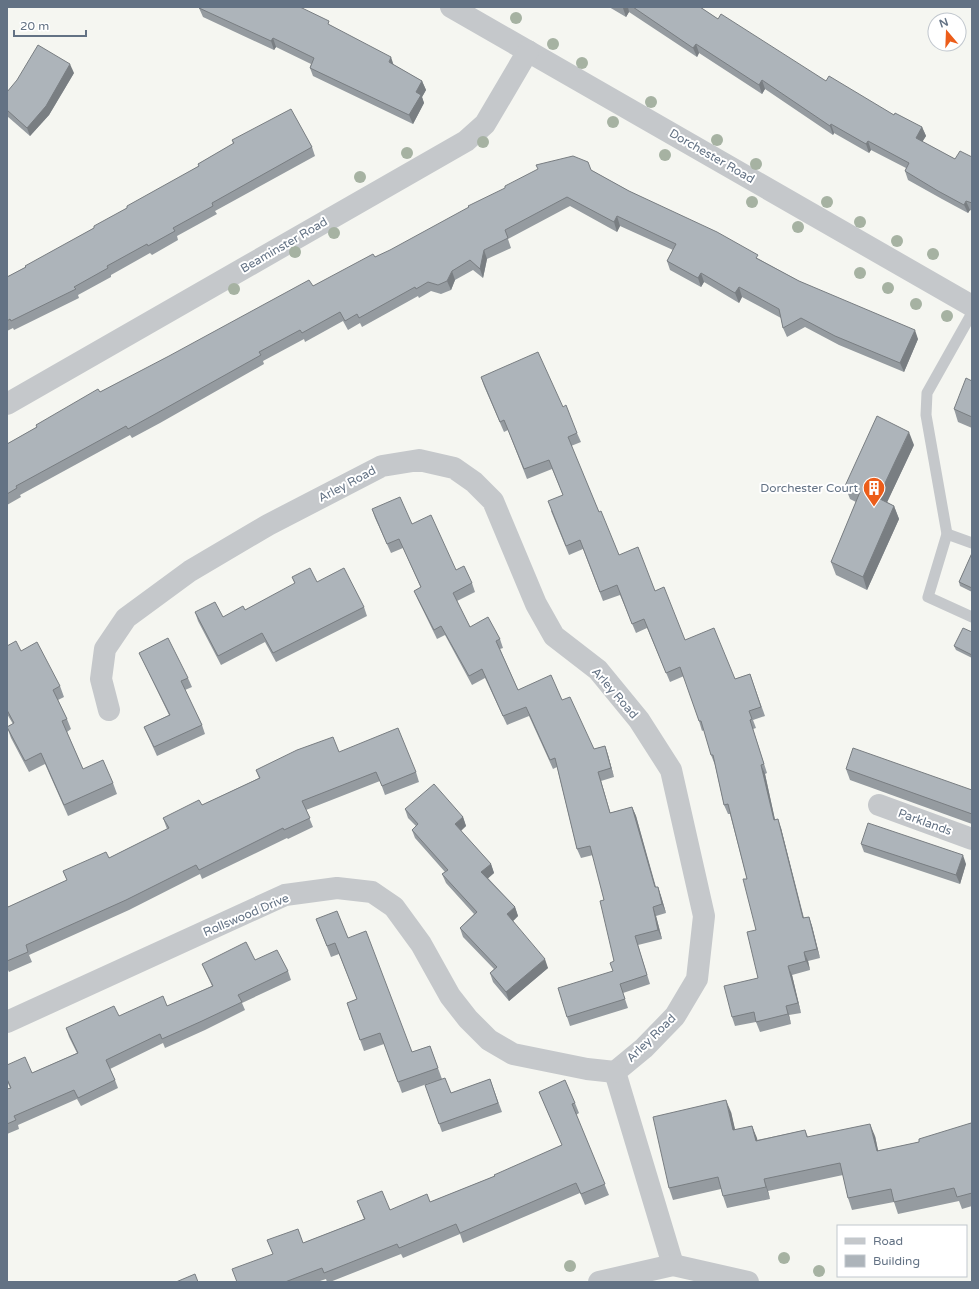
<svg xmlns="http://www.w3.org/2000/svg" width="979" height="1289" font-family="'Varela Round',sans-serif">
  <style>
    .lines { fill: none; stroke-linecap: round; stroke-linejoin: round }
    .service { stroke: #c5c8cb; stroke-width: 11 }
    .minor { stroke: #c5c8cb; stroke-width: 22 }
    .tree { fill: #a6b2a2 }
    .wall { fill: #959ba0 }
    .shaded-wall { fill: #797e82 }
    .building { fill: #adb4ba; stroke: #797e82 }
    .labels { text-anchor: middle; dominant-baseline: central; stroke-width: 4; stroke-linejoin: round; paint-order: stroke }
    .street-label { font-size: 12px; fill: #637284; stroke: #fff }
    .poi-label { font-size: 12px; fill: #637284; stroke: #fff; text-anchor: end }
  </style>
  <rect width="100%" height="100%" fill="#f5f6f1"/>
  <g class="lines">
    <!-- service -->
    <g class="service">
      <path d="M972,313L927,393L926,415L947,534L928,597L972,617"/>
      <path d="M947,534L972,543"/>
    </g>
    <!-- minor -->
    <g class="minor">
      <path d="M451,7L972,306"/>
      <path d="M7,404L466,141L485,124L528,51"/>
      <path d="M109,710L101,679L105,649L126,618L190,571L268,525L382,466L419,460L454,468L474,482L493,501L536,604L554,636L598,670L639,720L671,770L704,916L697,979L675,1016L644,1048L615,1072L673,1265"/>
      <path d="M879,805L972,839"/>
      <path d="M7,1022L285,895L337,888L372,892L394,907L421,944L450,996L468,1019L489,1040L513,1054L587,1069L615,1072"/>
      <path d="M599,1282L673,1265L748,1282"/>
    </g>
  </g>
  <!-- trees -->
  <g class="tree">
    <circle cx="516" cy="18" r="6"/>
    <circle cx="553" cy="44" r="6"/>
    <circle cx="582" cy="63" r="6"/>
    <circle cx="651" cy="102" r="6"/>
    <circle cx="613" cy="122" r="6"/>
    <circle cx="717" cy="140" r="6"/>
    <circle cx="483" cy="142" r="6"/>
    <circle cx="407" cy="153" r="6"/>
    <circle cx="665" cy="155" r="6"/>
    <circle cx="756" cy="164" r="6"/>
    <circle cx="360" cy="177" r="6"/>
    <circle cx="752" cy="202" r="6"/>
    <circle cx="827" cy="202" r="6"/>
    <circle cx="860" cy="222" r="6"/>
    <circle cx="798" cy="227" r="6"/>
    <circle cx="334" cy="233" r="6"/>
    <circle cx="897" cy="241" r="6"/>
    <circle cx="295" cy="252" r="6"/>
    <circle cx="933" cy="254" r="6"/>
    <circle cx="860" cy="273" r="6"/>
    <circle cx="888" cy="288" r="6"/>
    <circle cx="234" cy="289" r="6"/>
    <circle cx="916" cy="304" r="6"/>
    <circle cx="947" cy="316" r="6"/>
    <circle cx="784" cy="1258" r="6"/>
    <circle cx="570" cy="1266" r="6"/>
    <circle cx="819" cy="1271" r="6"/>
  </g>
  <!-- wall -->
  <g class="wall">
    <path d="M609,7H700L718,19L826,81L894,115L922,127L926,136L922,142L955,159L972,157V211L970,210L968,213L942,199L908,180L905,171L906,168L871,150L869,153L834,133L833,135L765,89L762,94L699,53L697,57L629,12L626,17Z"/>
    <path d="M199,8L330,25L394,65L422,81L426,90L422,97L424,103L413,124L313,76L310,68L311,64L276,47L274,50L203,17Z"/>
    <path d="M74,73L49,115L30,136L7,116V92Z"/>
    <path d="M232,140L312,147L315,156L215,211L217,214L177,236L178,240L152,255L150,253L111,275V277L78,295L79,298L14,330L13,328L7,331V277L26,267L94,228L127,208L199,166L198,164L233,144Z"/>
    <path d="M591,170L629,191L759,259L799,281L918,339L904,372L839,345L805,327L787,337L783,328L781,318L742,297L739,303L704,282L701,287L670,270L667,261L673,250L620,226L617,232L570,206L508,239L511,248L487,259L483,278L473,270L455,280L451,290L441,294L431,291L419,298L418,296L362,327L360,323L348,330L343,321L305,342L304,339L263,361L264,364L160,423L132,438L130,435L20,495L21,497L7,505V444L37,427L36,425L100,392L313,286L375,257Z"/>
    <path d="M481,377L563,407L577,433L581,442L571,446L599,512L619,555L655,591L685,640L735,679L750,674L765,716L753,720L756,728L753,729L767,773L765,774L775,820L781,828L804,918L809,917L812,926L820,958L808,961L810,970L792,975L801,1013L789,1015L791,1024L760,1032L756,1022L735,1026L732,1017L758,978L756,930L747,879L730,814H728L724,805L715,765L711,755L704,730L702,731L699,721L684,676L670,682L647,628L636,633L620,595L603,601L583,549L569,555L551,511L563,495L552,469L527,479L508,430L504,432L484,386Z"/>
    <path d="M972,381V428L958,422L954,409Z"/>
    <path d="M914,445L887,502L894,506L899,519L867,590L836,575L831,562L856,502L850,499L845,486Z"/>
    <path d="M372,509L412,524L456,570L472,583L475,592L457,601L470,627L500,639L503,648L500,649L518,690L562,700L594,749L605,746L608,755L614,777L601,781L610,813L632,807L636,816L656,887H658L661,896L666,913L656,916L662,939L638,945L650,984L623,993L628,1008L570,1026L567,1017L613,971L614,961L604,900L593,855L581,858L577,849L557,767L553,769L529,716L507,725L485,678L472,685L445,635L437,639L418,600L414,591L421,588L403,548L391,553L375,518Z"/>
    <path d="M972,553V592L960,586L959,582Z"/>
    <path d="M292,577L317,582L364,607L367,616L276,662L265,642L221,665L198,621L195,612L223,617L245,610L295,584Z"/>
    <path d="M972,632V658L956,650L954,646Z"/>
    <path d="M7,646L21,651L60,686L64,697L58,700L67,719L71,729L67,732L83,769L113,783L117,794L68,816L45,764L29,772L11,738L7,727L13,724L7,714Z"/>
    <path d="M139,653L188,678L192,687L185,690L202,725L205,734L157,756L148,736L144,727L169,715L143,661Z"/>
    <path d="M339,752L416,772L419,782L385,795L380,781L306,810L313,827L288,839L287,838L202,879L200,874L129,910L29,955L32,962L9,972L7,968V904L8,907L67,880L63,871L109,858L167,829L163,818L202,805L259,778L256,770Z"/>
    <path d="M846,769L972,790V824L850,780Z"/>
    <path d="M405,809L463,817L466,826L461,831L491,864L494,873L488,878L515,907L518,916L513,921L548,968L509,1001L493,982L490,973L494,969L463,937L460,928L474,914L446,883L442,874L445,872L415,838L412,830L416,826L408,818Z"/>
    <path d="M861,844L966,864L960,884L864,852Z"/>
    <path d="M316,919L348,938L412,1052L430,1046L442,1079L451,1093L490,1079L502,1112L442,1132L425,1085L435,1081L402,1093L384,1044L364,1051L347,1003L357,999L339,954L331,957Z"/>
    <path d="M255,960L288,971L291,980L242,1003L245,1010L205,1030L165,1048L163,1043L110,1069L115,1080L118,1088L81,1106L77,1099L18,1125L19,1129L7,1134V1089L10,1088L7,1081V1065L32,1073L77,1053L69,1037L66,1028L119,1016L167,1006L212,986L206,973L202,964Z"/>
    <path d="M539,1092L575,1103L579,1113L576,1115L609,1195L585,1205L580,1193L463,1243L460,1234L403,1258L401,1254L330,1282H327L326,1279L317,1282H237L303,1243L364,1219L357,1201L390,1210L430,1202L495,1176L562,1145Z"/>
    <path d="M731,1112L735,1130L752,1126L757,1140L805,1130L808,1137L875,1136L878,1151L919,1142L972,1125V1206L962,1209L959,1201L898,1214L894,1202L852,1210L848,1198L843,1175L768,1191L770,1199L727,1208L723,1196L721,1189L673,1200L669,1188Z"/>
  </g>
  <!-- shaded-wall -->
  <g class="shaded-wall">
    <path d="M623,7H628L629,12L626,17L623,8Z"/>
    <path d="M273,38L276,47L274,50L271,41Z"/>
    <path d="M696,44L699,53L697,57L693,48Z"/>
    <path d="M391,57L394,66L389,62Z"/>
    <path d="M70,64L74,73L49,115L30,136L27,128Z"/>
    <path d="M762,80L765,89L762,94L759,85Z"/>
    <path d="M422,81L426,90L422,97L424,103L413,124L409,115L416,92Z"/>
    <path d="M831,124L834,133L833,135L830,126Z"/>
    <path d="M922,127L926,136L919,147L916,138Z"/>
    <path d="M868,141L871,150L869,153L866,144Z"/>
    <path d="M966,201L970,210L968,213L964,205Z"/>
    <path d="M617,216L620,226L617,232L614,222Z"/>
    <path d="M484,250L487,259L483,278L480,269Z"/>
    <path d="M452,271L455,280L451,290L447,281Z"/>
    <path d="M701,273L704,282L701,287L698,278Z"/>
    <path d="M739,287L742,297L739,303L735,293Z"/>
    <path d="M915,330L918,339L904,372L900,363Z"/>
    <path d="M909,432L914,445L883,511L878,498Z"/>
    <path d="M894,506L899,519L867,590L863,577Z"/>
    <path d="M605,746L608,755L614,777L611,768Z"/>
    <path d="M761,765L765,774L777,829L774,820Z"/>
    <path d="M598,772L601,781L613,822L610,813Z"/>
    <path d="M632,807L636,816L658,896L655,887Z"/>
    <path d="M463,817L466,826L458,833L455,824Z"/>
    <path d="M778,819L781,828L806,928L803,918Z"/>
    <path d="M963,855L966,864L960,884L956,875Z"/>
    <path d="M491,864L494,873L485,881L481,872Z"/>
    <path d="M658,887L661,896L666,913L662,904Z"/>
    <path d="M515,907L518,916L511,923L507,914Z"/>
    <path d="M653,907L656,916L662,939L658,930Z"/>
    <path d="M809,917L812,926L820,958L817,949Z"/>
    <path d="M804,952L808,961L810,970L806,961Z"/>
    <path d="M545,959L548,968L509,1001L506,992Z"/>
    <path d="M788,966L792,975L801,1013L798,1003Z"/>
    <path d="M786,1006L789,1015L791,1024L788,1014Z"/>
    <path d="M726,1100L731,1112L738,1142L733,1130Z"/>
    <path d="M870,1124L875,1136L881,1164L877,1151Z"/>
    <path d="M752,1126L757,1138L760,1153L756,1141Z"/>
    <path d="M764,1179L768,1191L770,1199L766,1187Z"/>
  </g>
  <!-- building -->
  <g class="building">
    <path d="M200,7H300L329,21L328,24L391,57L389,62L422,81L416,92L421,95L409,115L310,68L314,58L273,38L271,41L199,8Z"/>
    <path d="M633,7H700L718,19L721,14L826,81L829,76L894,115L895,113L922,127L916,138L955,159L960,151L972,157V203L966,201L964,205L938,191L905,171L909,163L868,141L866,144L831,124L830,126L762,80L759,85L696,44L693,48Z"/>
    <path d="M38,45L70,64L46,106L27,128L7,110V92L17,80Z"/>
    <path d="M291,109L312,147L212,203L213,206L173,228L175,231L148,246L147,244L107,266L108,268L74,287L76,289L11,321L10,319L7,321V277L26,267L25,266L94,228V226L127,208V206L199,166L198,164L234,143L232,140Z"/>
    <path d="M573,156L588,162L591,170L629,191L717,232L758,255L756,258L799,281L915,330L900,363L835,336L801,318L783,328L779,309L739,287L735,293L701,273L698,278L667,261L676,244L617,216L614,222L567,197L505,230L508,238L484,250L480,269L470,260L452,271L447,281L438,285L428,282L416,289L415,287L359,318L357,314L345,321L340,312L302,333L300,330L259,352L261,355L157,413L128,429L126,426L16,486L17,488L7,494V444L37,427L36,425L98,389L100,392L169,356L309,280L313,286L373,254L375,257L390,250L469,207L468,206L505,188V186L538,169L536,165Z"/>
    <path d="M538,352L563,407L566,405L577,433L568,437L599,512L601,511L619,555L638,547L655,591L664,587L685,640L714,628L735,679L750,674L761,707L749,711L752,719L750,720L764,764L761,765L774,820L778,819L803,918L809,917L817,949L804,952L806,961L788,966L798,1003L786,1006L788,1014L756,1022L754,1012L732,1017L724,986L758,978L747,932L756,930L743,879H747L728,804L724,805L713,755H711L701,721H699L680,667L666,673L644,619L632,624L617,585L600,592L580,540L566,546L548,501L563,495L549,460L524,469L504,420L500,422L481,377Z"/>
    <path d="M966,378L972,381V417L954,409Z"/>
    <path d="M877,416L909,432L878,498L894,506L863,577L831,562L860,492L845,486Z"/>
    <path d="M400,497L412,524L431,515L456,570L464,566L472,583L453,593L470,627L488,617L500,639L496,641L518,690L551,675L562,700L570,697L594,749L605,746L611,768L598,772L610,813L632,807L655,887H658L662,904L653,907L658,930L635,936L647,975L620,984L625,999L567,1017L558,988L613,971L610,963L614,961L600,901L604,900L590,846L577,849L555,758L550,760L526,707L503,716L482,669L469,676L441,626L434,630L414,591L421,587L399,539L387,544L372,509Z"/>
    <path d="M972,553V588L959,582Z"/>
    <path d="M310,568L317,582L344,568L364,607L273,653L262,633L218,656L195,612L215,602L223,617L243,606L245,610L295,583L292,577Z"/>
    <path d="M963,628L972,632V655L954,646Z"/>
    <path d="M168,638L188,678L181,681L202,725L154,747L144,727L170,715L139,653Z"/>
    <path d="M16,641L21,651L37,642L60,686L53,690L67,719L62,721L83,769L103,760L113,783L64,805L41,753L25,761L7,727L14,723L7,710V646Z"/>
    <path d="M398,728L416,772L382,786L376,772L302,801L310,818L284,830L283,828L199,870L196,865L126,900L26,945L28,952L7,961V904L8,907L67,880L63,871L106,852L109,858L169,828L163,818L199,800L202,805L260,778L256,770L297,750L333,737L339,752Z"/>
    <path d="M853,748L972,790V814L846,769Z"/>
    <path d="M434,784L463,817L455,824L491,864L481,872L515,907L507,914L545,959L506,992L490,973L497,967L460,928L477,912L442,874L448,870L412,830L418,824L405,809Z"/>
    <path d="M868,823L963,855L956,875L861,844Z"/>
    <path d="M337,911L348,938L366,931L412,1052L430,1046L438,1068L398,1082L380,1033L360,1040L347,1003L357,999L335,943L327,946L316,919Z"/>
    <path d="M246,942L255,960L277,950L288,971L238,995L242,1002L202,1021L162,1039L160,1034L106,1060L115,1080L78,1098L74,1090L14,1116L16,1120L7,1124V1089L11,1088L7,1079V1065L25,1057L32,1073L78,1053L66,1028L114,1006L119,1016L163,996L167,1006L213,986L202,964Z"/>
    <path d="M445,1078L451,1093L490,1079L498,1103L439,1124L425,1085Z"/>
    <path d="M565,1080L575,1103L572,1104L605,1184L581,1194L576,1183L460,1233L456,1224L399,1248L397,1244L324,1273L322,1268L285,1282H237L232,1269L273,1254L267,1240L298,1229L303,1243L365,1219L357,1201L382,1191L390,1210L427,1194L430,1202L495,1176L494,1175L562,1145L539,1092Z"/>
    <path d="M726,1100L733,1130L752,1126L756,1141L805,1130L807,1137L870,1124L877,1151L919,1142V1139L971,1123L972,1125V1193L957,1197L954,1188L894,1202L891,1189L848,1198L840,1163L764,1179L766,1187L723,1196L718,1177L669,1188L653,1117Z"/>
    <path d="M195,1274L198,1282H176Z"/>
  </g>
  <!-- icons -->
  <defs>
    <g id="building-pin" transform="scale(1.15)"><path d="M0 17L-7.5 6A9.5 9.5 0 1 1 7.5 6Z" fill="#ec5d1a" stroke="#fff"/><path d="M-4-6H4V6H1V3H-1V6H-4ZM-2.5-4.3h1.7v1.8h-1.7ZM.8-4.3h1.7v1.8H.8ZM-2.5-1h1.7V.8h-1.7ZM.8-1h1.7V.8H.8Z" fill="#fff"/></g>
  </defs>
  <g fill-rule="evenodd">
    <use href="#building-pin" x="874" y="488"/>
  </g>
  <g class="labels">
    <!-- street labels -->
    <g class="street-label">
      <text transform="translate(712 156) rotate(30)">Dorchester Road</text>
      <text transform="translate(284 245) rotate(-30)">Beaminster Road</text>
      <text transform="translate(347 484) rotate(-28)">Arley Road</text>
      <text transform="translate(615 693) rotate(49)">Arley Road</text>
      <text transform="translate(925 822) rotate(20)">Parklands</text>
      <text transform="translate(246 915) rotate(-23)">Rollswood Drive</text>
      <text transform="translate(651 1038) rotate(-44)">Arley Road</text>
    </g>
    <!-- poi labels -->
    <g class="poi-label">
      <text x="858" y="488">Dorchester Court</text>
    </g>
  </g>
  <!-- border -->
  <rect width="979" height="1289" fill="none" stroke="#637284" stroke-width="16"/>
  <!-- legend -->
  <rect x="837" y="1225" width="130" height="52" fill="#ffffff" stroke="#c1c7ce"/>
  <rect x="845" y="1238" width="20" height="6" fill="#c5c8cb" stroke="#c1c7ce"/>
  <text x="873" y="1245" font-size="12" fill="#637284">Road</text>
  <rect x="845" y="1255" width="20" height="12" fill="#adb4ba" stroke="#c1c7ce"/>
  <text x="873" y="1265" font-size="12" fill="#637284">Building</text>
  <!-- north arrow -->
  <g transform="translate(947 32) rotate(341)"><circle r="19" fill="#ffffff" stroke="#c1c7ce"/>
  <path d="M0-3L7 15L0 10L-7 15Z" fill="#ec5d1a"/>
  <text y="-6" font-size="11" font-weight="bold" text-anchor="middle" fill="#637284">N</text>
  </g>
  <!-- scale -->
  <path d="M14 30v6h72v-6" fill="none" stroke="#637284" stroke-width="2"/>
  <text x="20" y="30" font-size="12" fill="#637284" stroke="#ffffff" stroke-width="3" paint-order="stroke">20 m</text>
</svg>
